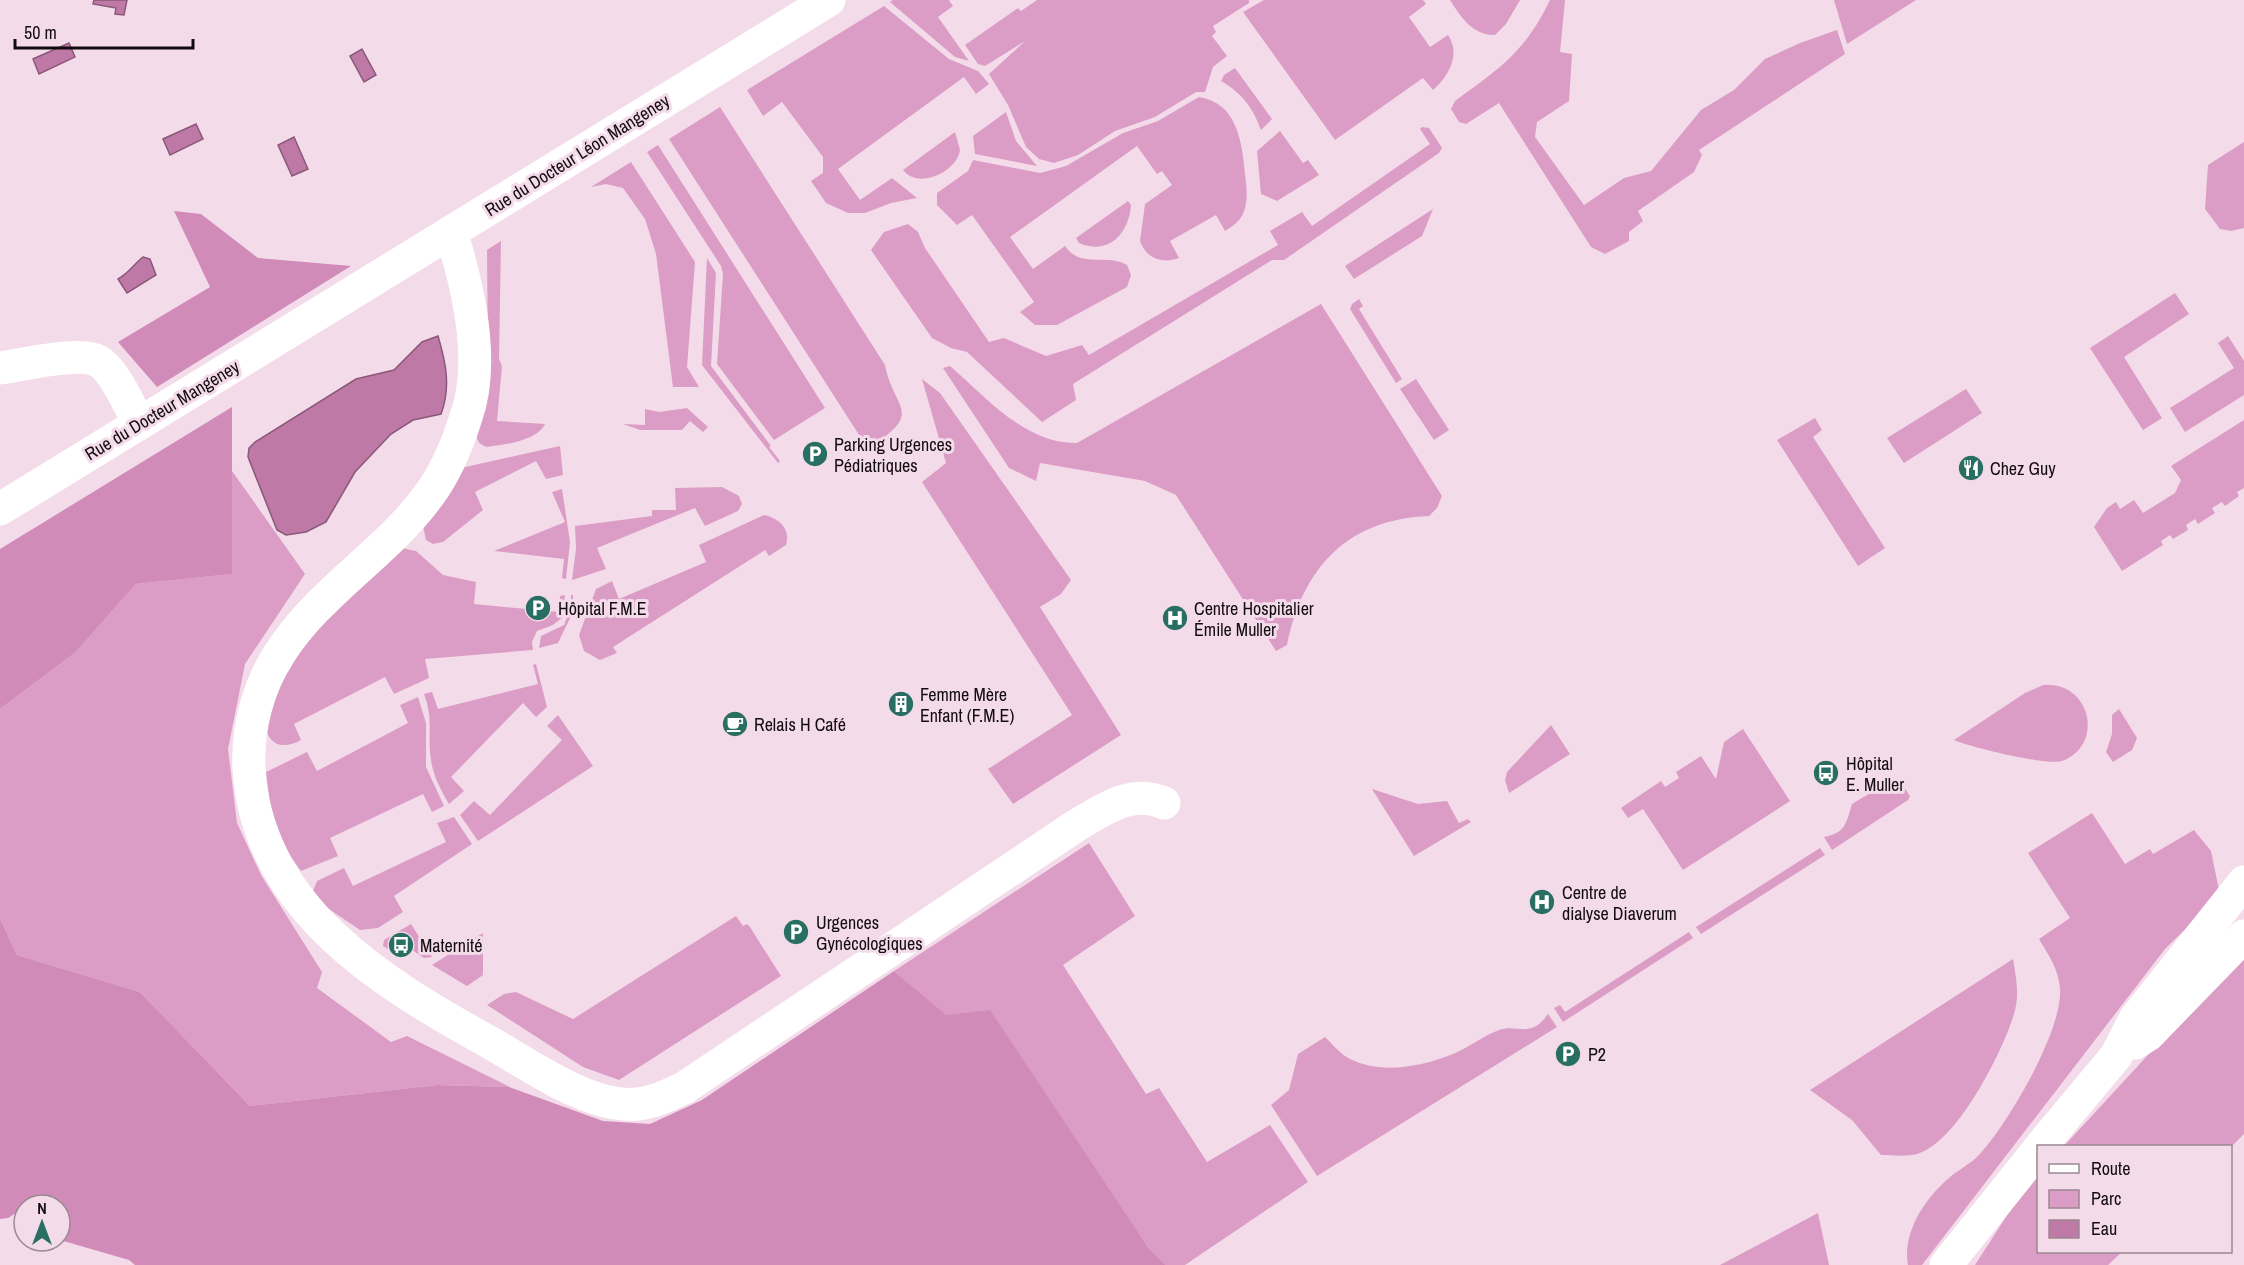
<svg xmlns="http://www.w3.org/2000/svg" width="2244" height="1265" font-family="'Archivo Narrow',sans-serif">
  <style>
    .green { fill: #db9dc5 }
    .forest { fill: #d18bb9 }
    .water { fill: #be79a7; stroke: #8a5879; stroke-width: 1.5 }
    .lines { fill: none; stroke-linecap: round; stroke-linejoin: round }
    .minor { stroke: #fff; stroke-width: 33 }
    .major { stroke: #fff; stroke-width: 33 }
    .labels { text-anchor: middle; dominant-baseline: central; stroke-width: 6; stroke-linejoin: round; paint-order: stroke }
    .street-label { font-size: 18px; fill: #120b0f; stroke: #f4dbea }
    .poi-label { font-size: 18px; fill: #120b0f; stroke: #f4dbea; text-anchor: start }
  </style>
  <rect width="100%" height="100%" fill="#f4dbea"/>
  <!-- green -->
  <g class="green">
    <path d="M893,0H949L953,6L938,17L969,61L955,57L890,2Z"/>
    <path d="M1037,0H1249V3L1213,26L1216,32L1212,36L1227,56L1213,67L1205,92H1196L1155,117L1115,131L1078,155L1054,163L1039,159L1026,147L1008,105L989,74L1025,41L985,66L978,64L965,45L1018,8L1021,11Z"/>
    <path d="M1264,0H1423L1426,4L1409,17L1430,47L1448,35C1461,54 1449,76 1433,90L1423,78L1335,140L1243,12Z"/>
    <path d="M1450,0H1520L1506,24L1495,35C1472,35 1461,17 1450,0Z"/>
    <path d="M1550,0H1565L1560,52L1572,54L1569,101L1537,122L1535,137L1584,205L1624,178L1651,171L1701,110L1734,90L1765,59L1800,43L1837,30L1845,54L1699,150L1702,155L1694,172L1638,211L1643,221L1629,232V241L1605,254L1591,247L1499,103L1466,124L1459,122L1451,109L1455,101C1500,68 1525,52 1550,0Z"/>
    <path d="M1834,0H1916L1847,44Z"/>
    <path d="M884,6L949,59L978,71L989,84L976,94L964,77L838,169L860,200L892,178L917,198L891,203L865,213H848L826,203L811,181L823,173V157L782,102L763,116L747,90Z"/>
    <path d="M1235,68L1272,119L1261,130C1253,108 1242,93 1221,81L1224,75Z"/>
    <path d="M1199,97C1237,103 1242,141 1245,174C1247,188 1249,206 1240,219C1236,224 1230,228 1225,231L1216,215L1170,241L1179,258C1163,264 1146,259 1140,241L1145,204L1172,185L1162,171L1157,174L1137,146L1010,237L1033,269L1065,246C1080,269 1107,253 1127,265L1131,275L1127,287L1057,325H1035L1020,312L1034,302L972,215L957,225L937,205V193L968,171L973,160L1040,173L1066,166L1123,133L1158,121Z"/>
    <path d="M720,107L885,365C893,408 924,412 874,444L861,438L669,139Z"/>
    <path d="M1006,112L1016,141L1037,166L975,154L973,136Z"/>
    <path d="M1422,127L1429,128L1442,148L1439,153L1284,260H1272L1073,384L1076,400L1042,422L967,352L951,348L932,338L871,250L884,232L908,224L918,232L925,248L989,342L1004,338L1046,356L1082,345L1089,355L1278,245L1270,231L1302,212L1312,226L1430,144L1420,129Z"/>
    <path d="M1280,131L1303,163L1308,160L1319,175L1277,201L1261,194L1257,151Z"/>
    <path d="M955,132L960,150C957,172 918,190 903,170Z"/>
    <path d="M2244,142V228L2231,231L2220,229L2205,209L2208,165Z"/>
    <path d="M658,145L825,408L774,440L717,364L723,274L721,266L647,152Z"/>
    <path d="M631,162L695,262L687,367L699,387H673L656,254L645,219L623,188L606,184L591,187Z"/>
    <path d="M1128,201L1131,205C1129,233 1109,256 1079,243L1076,238Z"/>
    <path d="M1433,209L1422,236L1354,279L1345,266Z"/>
    <path d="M501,241L499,359L502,366L497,421L545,424C537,441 503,445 486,447L479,443L475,434L488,356L487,250Z"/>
    <path d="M707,258L716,273L711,366L771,446L769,447L780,461L778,463L702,365Z"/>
    <path d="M2175,293L2189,314L2124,357L2162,418L2143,430L2090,348Z"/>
    <path d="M1359,299L1363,306L1359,309L1402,379L1396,383L1350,309L1352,304Z"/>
    <path d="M1321,304L1442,496L1437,508L1429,516C1348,519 1303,567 1287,645L1276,651L1176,495L1145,481L1040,463L1036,481L1009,468L943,368L950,366C986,397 1025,444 1077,443Z"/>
    <path d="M2228,336L2244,361V395L2185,432L2170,408L2234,368L2218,343Z"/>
    <path d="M922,379L940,393L1071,580L1061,594L1040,607L1121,735L1013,804L988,769L1072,715L922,482L946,463Z"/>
    <path d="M1416,379L1449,430L1434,440L1400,389Z"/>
    <path d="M1966,389L1982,413L1904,463L1887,438Z"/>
    <path d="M687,408L708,427L703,432L690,421L682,430H640L623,424L645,425V409L659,412Z"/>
    <path d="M1815,418L1822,430L1813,437L1885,548L1858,566L1777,440Z"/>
    <path d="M2244,420V488L2237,492L2239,496L2225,506L2222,502L2212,508L2215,513L2198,524L2195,519L2186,525L2188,530L2173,539L2170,535L2161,541L2163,545L2122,571L2094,527L2107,508L2116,502L2120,509L2134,500L2143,513L2175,493L2181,480L2171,466Z"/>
    <path d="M560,446L563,475L546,479L536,461L475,492L483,510L443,542L433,544L426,540L423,526L461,468Z"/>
    <path d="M232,471L305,574L245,664L228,749L237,823L261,875L322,972L317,988L391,1042L407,1036L510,1087L437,1085L250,1106L140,992L17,955L0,918V709L76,652L136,584L231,574Z"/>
    <path d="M722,487L739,496L742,504L738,511L705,526L695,508L597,548L606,569L572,580L576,549L575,526L652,516V510H676L675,488Z"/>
    <path d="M562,489L570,542L566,579L562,578L564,559L494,551L565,522L552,492Z"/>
    <path d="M764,515C779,518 791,529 786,545L769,556L765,550L613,647L617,653L600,660L584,651L579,635L596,589L612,581L619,599L706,562L699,545Z"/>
    <path d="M401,548L416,551L443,575L476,582L474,604L559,612L560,596L565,595L563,617L553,625L537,631L532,642L533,650L425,659L429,678L394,694L385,677L294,724L301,740C286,748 272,748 266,730L272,699L305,642Z"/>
    <path d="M571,595H573V612L558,643L539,648L541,636L564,625L571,607Z"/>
    <path d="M536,664L547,707L536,717L523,703L451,777L464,791L449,804C441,790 433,776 431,760C427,735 434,721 424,694L432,692L438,709L538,684L533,665Z"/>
    <path d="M2043,685C2091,681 2105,745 2062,761C2048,766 1969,747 1954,740L2025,693Z"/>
    <path d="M418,697L426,723V767L444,806L432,812L423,794L330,838L338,856L301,871L273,832L266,772L307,752L317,771L408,723L400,705Z"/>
    <path d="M2119,709L2137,738L2132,750L2113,762L2106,752L2112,734V715Z"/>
    <path d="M558,715L593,766L478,841L460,815L474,801L490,815L562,740L547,726Z"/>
    <path d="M1551,725L1570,754L1509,793L1505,780L1507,772Z"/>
    <path d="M1743,729L1790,801L1683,870L1643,809L1628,818L1621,808L1661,781L1665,787L1679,778L1676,772L1701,756L1716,779L1724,742Z"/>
    <path d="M1890,781L1901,783L1910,796L1908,800L1832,850L1824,837C1846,833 1846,823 1852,804Z"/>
    <path d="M1372,789L1418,804L1447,801L1459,823L1468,819L1471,822L1414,856Z"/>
    <path d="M2092,813L2125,864L2150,849L2153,854L2194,830L2211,851L2220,895L2165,949L1922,1265H1908C1902,1233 1925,1198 1949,1178C1958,1170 1970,1164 1978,1156C2007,1126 2063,1030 2060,989C2059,970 2048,954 2039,939L2070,918L2028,853Z"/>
    <path d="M454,817L472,844L394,896L403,912L378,928L360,930L317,901L313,891L317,881L344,868L353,886L446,842L437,823Z"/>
    <path d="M1089,843L1135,916L1063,965L1146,1094L1159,1088L1207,1162L1270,1125L1308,1182L1185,1265H1166L1147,1246L946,1016L894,971Z"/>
    <path d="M1820,848L1825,855L1701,934L1696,927Z"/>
    <path d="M736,916L743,926L747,924L750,927L781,976L619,1080L583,1067L487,1005L504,994L516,992L573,1019Z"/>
    <path d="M411,924L432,957L424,958L396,939L388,949L383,946L384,940Z"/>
    <path d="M1689,932L1693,938L1563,1022L1554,1008L1560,1005L1565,1012Z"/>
    <path d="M483,933V975L467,986L432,965Z"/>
    <path d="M2244,951V1134L2231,1147L2064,1146Z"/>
    <path d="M2013,959C2016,978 2020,995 2014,1014C2003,1051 1957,1143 1917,1154C1906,1157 1892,1155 1881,1155L1852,1120L1810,1090Z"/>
    <path d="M1548,1014L1557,1027L1317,1176L1271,1105L1289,1090L1298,1054L1325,1037C1331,1043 1338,1051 1345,1056C1378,1076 1420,1067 1453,1054C1469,1047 1483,1036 1499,1030C1517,1023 1530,1040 1548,1014Z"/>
    <path d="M2038,1174V1252H2122L2108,1265H1975L2024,1189Z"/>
    <path d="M1818,1213L1829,1265H1720Z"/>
  </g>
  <!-- forest -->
  <g class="forest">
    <path d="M174,211L201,214L258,258L351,266L157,387L118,342L210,287Z"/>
    <path d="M232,407V574L136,584L76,652L0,709V549Z"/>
    <path d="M0,918L17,955L140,992L250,1106L437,1085L509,1087L603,1121L650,1124L702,1100L894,971L946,1015L990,1010L1147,1246L1166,1265H135L129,1260L60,1240V1205H24V1208L8,1218L0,1219Z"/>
  </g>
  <!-- water -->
  <g class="water">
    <path d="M94,0H127L124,15L115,14L116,8L93,4Z"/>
    <path d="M69,43L75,57L39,74L33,59Z"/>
    <path d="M362,49L376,75L364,82L350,56Z"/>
    <path d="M196,124L203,139L170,155L163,139Z"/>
    <path d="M294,137L308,169L292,176L278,145Z"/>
    <path d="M143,257L150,259L156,275L127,293L118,279C129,273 133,265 143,257Z"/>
    <path d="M438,336C446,363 451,387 441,414L413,420L391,434L355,472L326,522L306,532L286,535L277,530L248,457L249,448L255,442L356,379L394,370L422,342Z"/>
  </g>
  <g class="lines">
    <!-- minor -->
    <g class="minor">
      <path d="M451,232C468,286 486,362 466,417C457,446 445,475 426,499C384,555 318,593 280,653C258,686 247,729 249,768C256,906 380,982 489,1042C530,1065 590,1109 638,1104C655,1102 669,1095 684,1088L1077,825C1105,809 1131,789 1164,803"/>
      <path d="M0,368C22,365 80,351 98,361C114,369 131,409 139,424"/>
      <path d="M0,509L829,0"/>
    </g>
    <!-- major -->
    <g class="major">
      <path d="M2135,1043L2148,1035L2244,936"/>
      <path d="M2041,1146L2116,1056L2135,1019L2244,882"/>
      <path d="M1946,1265L2038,1150"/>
    </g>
  </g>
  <!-- icons -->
  <defs>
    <g id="parking-disc" transform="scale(1.35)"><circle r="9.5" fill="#296e63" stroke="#f4dbea"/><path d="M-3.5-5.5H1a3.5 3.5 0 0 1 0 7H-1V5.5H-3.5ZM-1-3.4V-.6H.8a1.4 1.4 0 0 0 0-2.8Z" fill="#fff"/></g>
    <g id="restaurant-disc" transform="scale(1.35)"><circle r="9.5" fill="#296e63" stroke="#f4dbea"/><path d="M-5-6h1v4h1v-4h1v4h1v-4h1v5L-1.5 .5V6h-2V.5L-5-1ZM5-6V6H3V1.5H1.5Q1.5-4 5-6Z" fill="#fff"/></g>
    <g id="hospital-disc" transform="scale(1.35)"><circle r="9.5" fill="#296e63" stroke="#f4dbea"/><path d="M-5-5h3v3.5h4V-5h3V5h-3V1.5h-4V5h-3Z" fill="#fff"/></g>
    <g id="building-disc" transform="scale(1.35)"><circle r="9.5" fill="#296e63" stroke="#f4dbea"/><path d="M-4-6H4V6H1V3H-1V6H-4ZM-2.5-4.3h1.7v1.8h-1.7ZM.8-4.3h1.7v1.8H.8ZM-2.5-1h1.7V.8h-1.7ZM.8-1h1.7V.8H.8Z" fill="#fff"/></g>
    <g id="cafe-disc" transform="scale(1.35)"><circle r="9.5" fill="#296e63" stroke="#f4dbea"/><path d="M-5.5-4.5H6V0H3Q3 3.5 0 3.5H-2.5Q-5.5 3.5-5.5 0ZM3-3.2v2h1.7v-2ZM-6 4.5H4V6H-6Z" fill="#fff"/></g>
    <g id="bus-disc" transform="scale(1.35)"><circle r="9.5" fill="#296e63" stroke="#f4dbea"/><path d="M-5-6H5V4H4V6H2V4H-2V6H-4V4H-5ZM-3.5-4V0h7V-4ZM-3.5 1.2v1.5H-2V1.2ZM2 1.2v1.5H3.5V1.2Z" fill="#fff"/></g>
  </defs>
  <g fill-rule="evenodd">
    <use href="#parking-disc" x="815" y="454"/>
    <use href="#restaurant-disc" x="1971" y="468"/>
    <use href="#parking-disc" x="538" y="608"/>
    <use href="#hospital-disc" x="1175" y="618"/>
    <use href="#building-disc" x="901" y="704"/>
    <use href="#cafe-disc" x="735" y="724"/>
    <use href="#bus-disc" x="1826" y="773"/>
    <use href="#hospital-disc" x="1542" y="902"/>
    <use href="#parking-disc" x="796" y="932"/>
    <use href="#bus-disc" x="401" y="945"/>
    <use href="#parking-disc" x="1568" y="1054"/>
  </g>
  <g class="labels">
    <!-- street labels -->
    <g class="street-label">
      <text transform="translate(577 155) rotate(-32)">Rue du Docteur Léon Mangeney</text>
      <text transform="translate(162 410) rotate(-31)">Rue du Docteur Mangeney</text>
    </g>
    <!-- poi labels -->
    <g class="poi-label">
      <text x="834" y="444">Parking Urgences<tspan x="834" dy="21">Pédiatriques</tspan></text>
      <text x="1990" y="468">Chez Guy</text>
      <text x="558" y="608">Hôpital F.M.E</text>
      <text x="1194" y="608">Centre Hospitalier<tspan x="1194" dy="21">Émile Muller</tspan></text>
      <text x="920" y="694">Femme Mère<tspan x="920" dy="21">Enfant (F.M.E)</tspan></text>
      <text x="754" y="724">Relais H Café</text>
      <text x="1846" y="763">Hôpital<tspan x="1846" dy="21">E. Muller</tspan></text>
      <text x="1562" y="892">Centre de<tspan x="1562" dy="21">dialyse Diaverum</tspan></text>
      <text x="816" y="922">Urgences<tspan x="816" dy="21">Gynécologiques</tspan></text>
      <text x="420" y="945">Maternité</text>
      <text x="1588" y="1054">P2</text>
    </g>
  </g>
  <!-- legend -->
  <rect x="2037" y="1145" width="195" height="108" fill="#f4dbea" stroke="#9a8892" stroke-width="1.5"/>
  <rect x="2049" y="1164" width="30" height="9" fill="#ffffff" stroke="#9a8892" stroke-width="1.5"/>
  <text x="2091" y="1175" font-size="18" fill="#120b0f">Route</text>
  <rect x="2049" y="1190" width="30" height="18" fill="#db9dc5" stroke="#9a8892" stroke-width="1.5"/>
  <text x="2091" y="1205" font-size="18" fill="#120b0f">Parc</text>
  <rect x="2049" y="1220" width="30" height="18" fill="#be79a7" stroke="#9a8892" stroke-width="1.5"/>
  <text x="2091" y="1235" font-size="18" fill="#120b0f">Eau</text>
  <!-- north arrow -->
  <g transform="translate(42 1223)"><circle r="28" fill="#f4dbea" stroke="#9a8892" stroke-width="1.5"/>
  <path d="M0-4.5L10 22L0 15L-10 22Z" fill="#296e63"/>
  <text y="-9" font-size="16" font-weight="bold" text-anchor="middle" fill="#120b0f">N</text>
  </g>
  <!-- scale -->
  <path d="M15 39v9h178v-9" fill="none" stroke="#120b0f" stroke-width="3"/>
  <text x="24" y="39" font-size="18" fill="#120b0f" stroke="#f4dbea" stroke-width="4.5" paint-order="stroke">50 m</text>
</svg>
